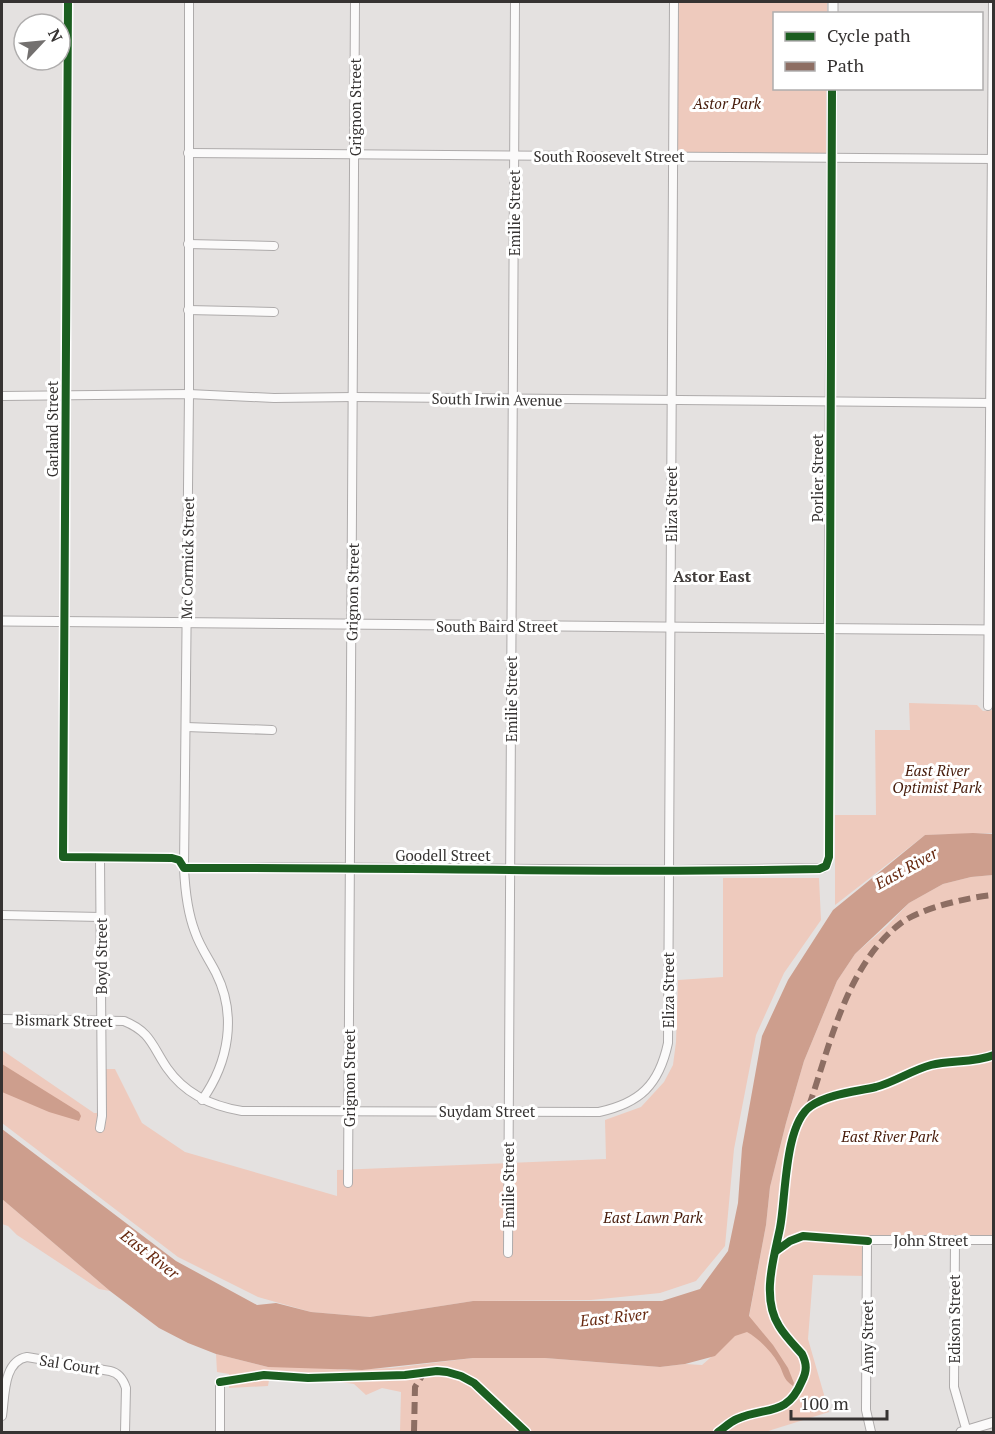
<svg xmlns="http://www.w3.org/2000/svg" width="995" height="1434" font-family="'PT Serif',serif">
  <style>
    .green { fill: #eecabd }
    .water { fill: #cd9e8d }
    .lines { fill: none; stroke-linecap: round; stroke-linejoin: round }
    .minor-casing { stroke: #aeabab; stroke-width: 10 }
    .tertiary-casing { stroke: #aeabab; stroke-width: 11 }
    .minor { stroke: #fbfafa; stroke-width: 8 }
    .tertiary { stroke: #fbfafa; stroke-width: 9 }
    .quiet { stroke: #8d6e63; stroke-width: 6; stroke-dasharray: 12 6; stroke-linecap: butt }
    .cycleway-casing { stroke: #fff; stroke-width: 11 }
    .cycleway { stroke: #1b5e20; stroke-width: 8 }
    .labels { text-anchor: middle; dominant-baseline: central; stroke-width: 6; stroke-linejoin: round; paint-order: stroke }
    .park-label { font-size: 15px; font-style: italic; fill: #471c0b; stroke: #fff }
    .street-label { font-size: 15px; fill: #363332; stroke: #fff }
    .neighbourhood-label { font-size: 16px; font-weight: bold; fill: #413c3a; stroke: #fff }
    .water-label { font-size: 16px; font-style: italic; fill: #672910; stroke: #fff }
  </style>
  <rect width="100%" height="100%" fill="#e4e1e0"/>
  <!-- green -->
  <g class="green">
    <path d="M678,2H827V13L774,14V88L827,89L826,154L678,153Z"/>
    <path d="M909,703L977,705L983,711L993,710V833L925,835L835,905V815H876L875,730H910Z"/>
    <path d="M993,875V1240H869L867,1276L813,1275L808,1339L829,1412L765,1432H400L401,1392L382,1388L366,1395L354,1384L341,1382L269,1380L268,1386L229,1388V1374L217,1372L216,1354L268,1367H323L345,1370L392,1368L473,1358H545L660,1367L685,1364L702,1365L724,1346L749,1317L766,1225L770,1187L786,1123L804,1061L837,981L855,954L887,926L909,903L943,884L971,877Z"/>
    <path d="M723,878H819L821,920L784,973L756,1035L734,1149L725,1246L696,1281L660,1293L591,1300L473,1301L370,1317L311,1312L258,1297L178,1257L2,1123V1050L94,1113H106L105,1069H115L142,1123L185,1152L337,1196V1170L606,1159L605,1120L641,1107L664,1082L673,1065L676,1042L678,980L723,977Z"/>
    <path d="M2,1199L110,1291L99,1289L17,1235L8,1226L2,1224Z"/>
  </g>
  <!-- water -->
  <g class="water">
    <path d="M973,833L993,834V875L971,877L943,884L909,903L855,954L837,981L804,1061L786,1123L770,1187L766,1225L749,1316L773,1345L788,1368L794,1383L793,1386C782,1379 784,1372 778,1363C771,1351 758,1338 747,1332L735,1336L715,1356L685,1364L660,1367L545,1358H473L362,1370L268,1367L216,1354L188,1343L159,1328L110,1291L2,1199V1129L176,1261L257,1305L276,1303L311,1312L370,1317L473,1301H662L700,1289L728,1251L738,1203L742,1148L762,1036L788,980L833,910L925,835Z"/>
    <path d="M2,1064L79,1112L81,1116L79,1121L49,1112L2,1092Z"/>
  </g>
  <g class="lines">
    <!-- minor casing -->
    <g class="minor-casing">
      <g id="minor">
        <path d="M68,2L63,857L172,858L179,860L184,868L271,867L678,870L823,868L827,865L829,857V629"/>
        <path d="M189,2V394L184,868C185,890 187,911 195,932C200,947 209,959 216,973C237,1015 229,1062 202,1100"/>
        <path d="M188,153L994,159"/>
        <path d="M188,244L274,246"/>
        <path d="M188,310L274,312"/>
        <path d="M2,396L189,394L274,398L354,397L994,403"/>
        <path d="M988,706L993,2"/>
        <path d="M186,727L272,730"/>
        <path d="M100,857L102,1116L100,1128"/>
        <path d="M2,915L101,917"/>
        <path d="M2,1019L124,1021C151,1032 152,1046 167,1068C185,1094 211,1106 242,1111L599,1112C640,1103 659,1085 668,1043L674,2"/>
        <path d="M348,1183L355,2"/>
        <path d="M955,1240L954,1387L967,1432"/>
        <path d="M508,1253L515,2"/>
        <path d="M2,1416C5,1396 3,1361 27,1357L110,1371C119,1373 123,1379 126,1388L125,1432"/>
        <path d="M220,1432V1382"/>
        <path d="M871,1432L866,1410L867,1242L871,1240H994"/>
      </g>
    </g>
    <!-- tertiary casing -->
    <g class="tertiary-casing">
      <g id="tertiary">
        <path d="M833,14V2"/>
        <path d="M2,621L994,630"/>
        <path d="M829,629L832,88"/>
        <path d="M961,1432L994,1422"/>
      </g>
    </g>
    <!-- minor -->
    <use href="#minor" class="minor"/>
    <!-- tertiary -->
    <use href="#tertiary" class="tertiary"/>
    <!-- quiet -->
    <g class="quiet">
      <path d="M809,1106C830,1045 847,964 901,923C921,908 969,897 994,895"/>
      <path d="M414,1432L415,1387L424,1373"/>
    </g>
    <!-- cycleway casing -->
    <g class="cycleway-casing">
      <g id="cycleway">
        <path d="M68,2L63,857L172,858L179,860L184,868C396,867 608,874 819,869L826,866L829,857L832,88"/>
        <path d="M776,1251L790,1241L803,1236L868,1241"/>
        <path d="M220,1382L264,1375L308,1378L405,1375L437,1371L447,1372L461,1376L474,1383L526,1432"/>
        <path d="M718,1432C724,1428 730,1422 737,1419C767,1406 787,1417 802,1381C807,1371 807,1364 802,1354C794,1345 785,1336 779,1326C761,1297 774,1258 780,1228C786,1198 784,1124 811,1106C829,1094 854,1092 876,1087C895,1082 912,1070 931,1065C951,1060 974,1063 994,1055"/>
      </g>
    </g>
    <!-- cycleway -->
    <use href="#cycleway" class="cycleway"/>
  </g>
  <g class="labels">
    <!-- park labels -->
    <g class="park-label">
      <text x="727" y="103">Astor Park</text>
      <text x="937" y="770">East River<tspan x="937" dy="17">Optimist Park</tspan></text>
      <text x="890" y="1136">East River Park</text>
      <text x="653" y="1217">East Lawn Park</text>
    </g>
    <!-- street labels -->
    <g class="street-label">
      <text transform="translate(355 107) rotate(-90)">Grignon Street</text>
      <text x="609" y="156">South Roosevelt Street</text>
      <text transform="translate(514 213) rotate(-90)">Emilie Street</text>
      <text transform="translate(497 399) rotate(1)">South Irwin Avenue</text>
      <text transform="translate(52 429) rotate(-90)">Garland Street</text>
      <text transform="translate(817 478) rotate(-90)">Porlier Street</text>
      <text transform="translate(671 504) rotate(-90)">Eliza Street</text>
      <text transform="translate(187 558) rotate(-89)">Mc Cormick Street</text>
      <text transform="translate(352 592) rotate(-89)">Grignon Street</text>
      <text x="497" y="626">South Baird Street</text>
      <text transform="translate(511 699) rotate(-90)">Emilie Street</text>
      <text x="443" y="855">Goodell Street</text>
      <text transform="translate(101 956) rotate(-90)">Boyd Street</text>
      <text transform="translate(668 990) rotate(-90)">Eliza Street</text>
      <text transform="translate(64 1020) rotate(1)">Bismark Street</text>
      <text transform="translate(349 1078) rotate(-90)">Grignon Street</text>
      <text x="487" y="1111">Suydam Street</text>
      <text transform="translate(508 1185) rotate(-90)">Emilie Street</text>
      <text x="931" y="1240">John Street</text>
      <text transform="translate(954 1319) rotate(-90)">Edison Street</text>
      <text transform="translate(867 1337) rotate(-90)">Amy Street</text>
      <text transform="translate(70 1364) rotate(9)">Sal Court</text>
    </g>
    <!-- neighbourhood labels -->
    <g class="neighbourhood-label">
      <text x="712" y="576">Astor East</text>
    </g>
    <!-- water labels -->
    <g class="water-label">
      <text transform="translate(906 868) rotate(-29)">East River</text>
      <text transform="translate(150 1254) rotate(38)">East River</text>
      <text transform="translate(614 1317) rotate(-6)">East River</text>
    </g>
  </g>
  <!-- border -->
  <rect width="995" height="1434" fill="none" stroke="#363332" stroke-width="6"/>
  <!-- legend -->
  <rect x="773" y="12" width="210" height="78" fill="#ffffff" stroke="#afadad" stroke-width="1.5"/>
  <rect x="785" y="32" width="30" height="9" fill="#1b5e20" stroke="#afadad" stroke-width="1.5"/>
  <text x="827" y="42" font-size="18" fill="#363332">Cycle path</text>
  <rect x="785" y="62" width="30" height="9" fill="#8d6e63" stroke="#afadad" stroke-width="1.5"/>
  <text x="827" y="72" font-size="18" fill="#363332">Path</text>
  <!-- north arrow -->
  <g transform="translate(42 42) rotate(64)"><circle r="28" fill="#ffffff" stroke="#afadad" stroke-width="1.5"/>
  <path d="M0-4.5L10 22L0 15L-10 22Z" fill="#73706f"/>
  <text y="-9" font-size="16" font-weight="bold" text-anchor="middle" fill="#363332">N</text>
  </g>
  <!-- scale -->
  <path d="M791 1410v9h96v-9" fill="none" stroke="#363332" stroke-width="3"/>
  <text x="800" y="1410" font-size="18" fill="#363332" stroke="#ffffff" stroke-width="4.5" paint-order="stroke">100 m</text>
</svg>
